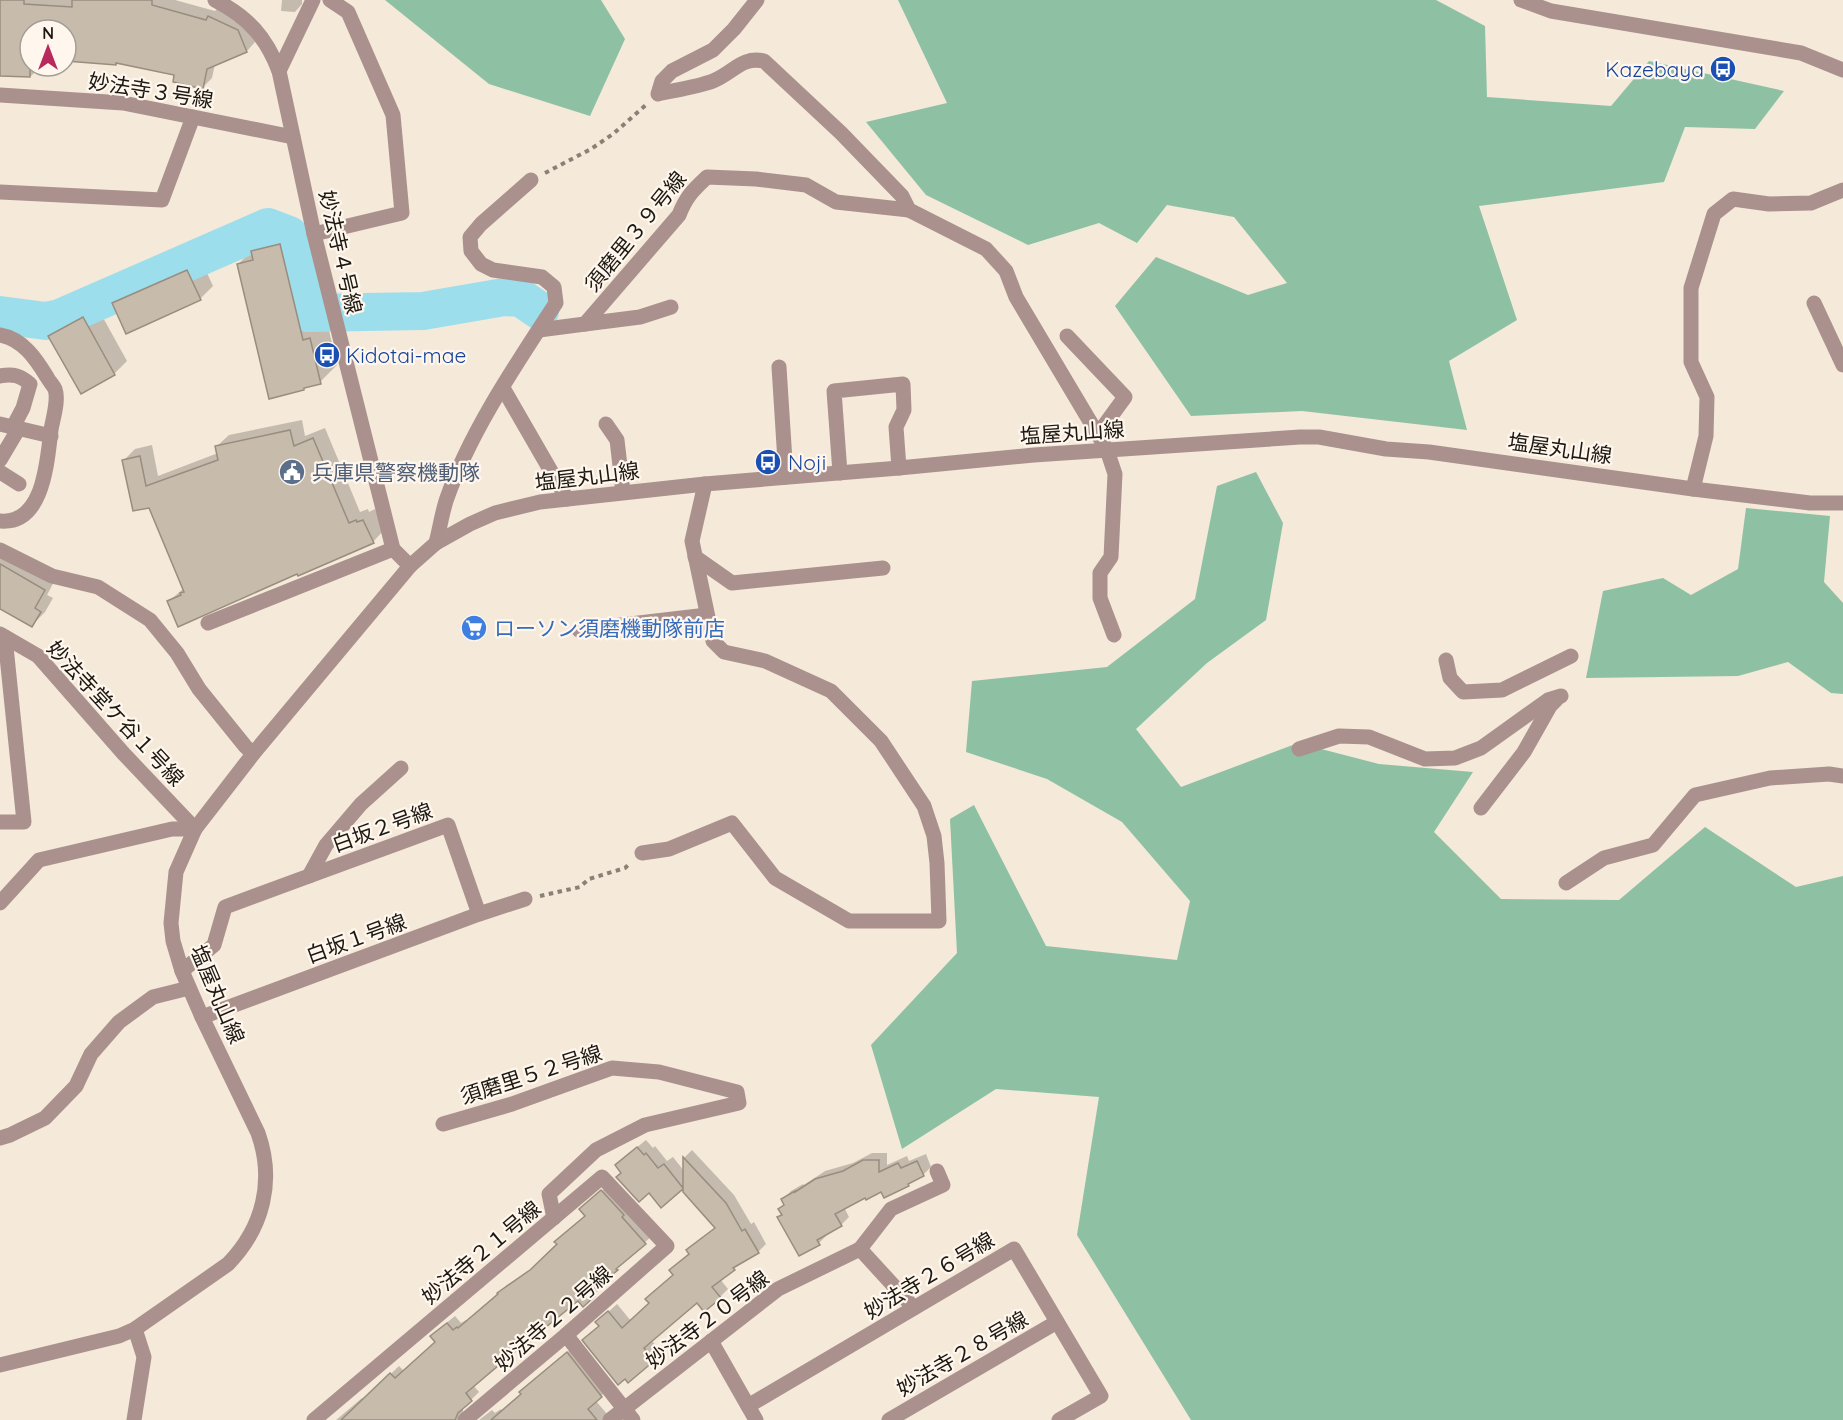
<svg xmlns="http://www.w3.org/2000/svg" width="1843" height="1420" font-family="Quicksand,'Noto Sans JP',sans-serif">
  <style>
    .forest { fill: #8ec1a4 }
    .shadow { fill: #0003; fill-rule: evenodd }
    .lines { fill: none; stroke-linecap: round; stroke-linejoin: round }
    .river { stroke: #9ddeec; stroke-width: 38 }
    .building { fill: #c7bbac; stroke: #988d7e; stroke-width: 1.5 }
    .path { stroke: #898176; stroke-width: 4; stroke-dasharray: 4.5 4.5; stroke-linecap: butt }
    .minor { stroke: #aa918e; stroke-width: 15 }
    .labels { text-anchor: middle; dominant-baseline: central; stroke-width: 4.5; stroke-linejoin: round; paint-order: stroke }
    .transit-label { font-size: 21px; fill: #164399; stroke: #fff7ee; text-anchor: start }
    .street-label { font-size: 21px; fill: #1c1812; stroke: #fff7ee }
    .service-label { font-size: 21px; fill: #4e5e75; stroke: #fff7ee; text-anchor: start }
    .shop-label { font-size: 21px; fill: #366cbe; stroke: #fff7ee; text-anchor: start }
  </style>
  <rect width="100%" height="100%" fill="#f5e9d9"/>
  <!-- forest -->
  <g class="forest">
    <path d="M385,0H601L625,39L590,116L489,84Z"/>
    <path d="M898,0H1436L1485,26L1487,97L1611,106L1649,61L1784,91L1755,129L1685,127L1664,182L1479,206L1517,320L1449,361L1467,430L1302,411L1191,416L1115,306L1156,257L1248,295L1287,283L1234,217L1167,205L1137,243L1099,223L1028,245L926,195L866,122L947,103Z"/>
    <path d="M1256,472L1283,523L1266,620L1207,663L1136,729L1181,787L1298,743L1379,764L1473,772L1434,832L1501,899L1619,900L1705,827L1796,887L1843,876V1420H1191L1077,1235L1099,1097L996,1089L902,1149L871,1045L957,953L950,819L974,805L1046,946L1177,960L1190,901L1122,822L1047,779L966,752L972,681L1107,667L1195,599L1217,486Z"/>
    <path d="M1746,508L1830,516L1824,582L1843,603V694L1831,693L1788,662L1738,676L1586,678L1603,591L1663,578L1691,595L1738,569Z"/>
  </g>
  <!-- shadow -->
  <g class="shadow">
    <path d="M0,0H175L215,11L218,8L247,21L255,42L247,51L215,64L212,78L203,87L176,74L117,62L73,60L70,64H66V30H30V66L40,67L31,76H0Z"/>
    <path d="M282,0H302V4L295,12L281,11Z"/>
    <path d="M297,228L320,324L327,322L337,365L320,382L307,386L304,389L238,264L269,235ZM287,241L288,244L260,251L264,247Z"/>
    <path d="M200,258L213,286L200,299L114,304L127,291Z"/>
    <path d="M96,305L127,361L114,374L50,336L63,323Z"/>
    <path d="M302,420L305,436L325,428L360,512L368,509L369,512L375,509L384,530L373,542L298,572L168,602L184,588L150,506L124,460L135,449L152,445L158,476L218,453L217,446L229,435Z"/>
    <path d="M0,545L57,576L47,595L53,598L45,612L32,625L0,607Z"/>
    <path d="M646,1140L653,1148L655,1146L667,1161L673,1157L684,1171V1158L692,1150L734,1195L751,1224L754,1222L766,1244L758,1252L741,1261L720,1279L728,1289L720,1297L697,1301L651,1340L661,1351L628,1380L600,1325L606,1314L617,1304L631,1321L651,1303L675,1275L691,1253L688,1250L716,1227L685,1186L661,1205L649,1191L623,1173L625,1157Z"/>
    <path d="M872,1153H887V1165L907,1156L909,1161L926,1154L931,1167L923,1175L914,1179L908,1185L865,1196L844,1207L849,1217L841,1225L826,1233L827,1235L819,1243L779,1218L783,1214L780,1209L785,1204L783,1199L791,1191L803,1184L804,1185L825,1171L853,1163Z"/>
    <path d="M610,1184L653,1235L599,1283L602,1287L583,1305L578,1299L540,1332L518,1347L473,1385L479,1392L463,1408V1414L468,1420H336L362,1398L364,1400L399,1366L404,1371L437,1341L432,1336L440,1328L455,1316L461,1323L466,1320V1321L507,1285L540,1263L586,1216L589,1201Z"/>
    <path d="M576,1345L609,1388L596,1401L612,1420H479L492,1410L495,1413L501,1409L502,1411L522,1393L529,1384Z"/>
  </g>
  <g class="lines">
    <!-- river -->
    <path class="river" d="M0,315L46,321L60,318L268,227L289,235L294,244L308,313L423,311L504,297L521,298L540,311"/>
  </g>
  <!-- building -->
  <g class="building">
    <path d="M0,0H24V4L72,7V0H152V5L206,20L208,16L238,30L247,52L207,69L203,89L173,82L174,75L116,63V65L66,61V30H30V77L0,76Z"/>
    <path d="M280,244L303,340L310,338L321,384L304,388V390L269,399L237,264L253,260L251,251Z"/>
    <path d="M187,270L201,300L126,334L112,303Z"/>
    <path d="M83,317L115,375L81,394L48,336Z"/>
    <path d="M290,430L294,446L313,438L349,523L356,520L357,522L363,520L374,543L298,576L297,574L178,627L167,601L181,595L180,593L184,592L149,508L133,511L122,460L140,456L146,486L218,460L215,446Z"/>
    <path d="M0,564L45,590L35,608L41,612L32,627L0,609Z"/>
    <path d="M637,1147L644,1155L646,1153L658,1168L664,1164L683,1188V1157L726,1203L742,1231L745,1229L759,1253L733,1268L735,1270L712,1287L721,1298L704,1312L697,1303L644,1348L654,1361L628,1383L625,1379L618,1385L582,1340L599,1326L595,1322L608,1311L622,1328L649,1303L645,1299L673,1275L669,1270L689,1254L686,1250L715,1228L683,1192V1189L661,1208L649,1193L639,1202L616,1177L621,1173L615,1165Z"/>
    <path d="M863,1160H879V1172L898,1163L901,1168L917,1161L924,1176L908,1184L909,1186L884,1198L881,1192L866,1200L865,1198L835,1214L842,1226L817,1240L820,1245L799,1256L777,1217L782,1215L778,1209L784,1205L781,1199L795,1191V1192L815,1179L843,1171Z"/>
    <path d="M601,1190L624,1215L622,1217L646,1244L616,1269L618,1270L592,1291L595,1296L583,1307L578,1301L540,1332L541,1333L520,1352L518,1349L466,1393L472,1401L458,1413L455,1420H341L390,1373L395,1378L435,1342L430,1336L447,1323L453,1330L457,1327L458,1328L498,1294L497,1293L530,1270L557,1244L554,1242L585,1216L579,1209Z"/>
    <path d="M567,1352L602,1397L588,1409L597,1420H491L521,1394L519,1392Z"/>
  </g>
  <g class="lines">
    <!-- path -->
    <g class="path">
      <path d="M545,173L591,149L613,134L647,104"/>
      <path d="M540,896L580,887L589,879L625,868L630,863"/>
    </g>
    <!-- minor -->
    <g class="minor">
      <path d="M215,0C248,17 266,37 279,71L314,234L393,549L410,566"/>
      <path d="M757,0L734,29L713,50L672,71L662,81L658,94C676,90 697,87 713,81C733,73 742,56 764,61L841,133L902,196L909,210L986,249L1006,271L1016,297L1107,450L1115,474L1111,557L1100,573V598L1114,635"/>
      <path d="M1521,0L1551,11L1801,53L1843,70"/>
      <path d="M279,71L313,0"/>
      <path d="M0,95L123,103L293,137"/>
      <path d="M0,192L162,200L193,117"/>
      <path d="M314,234L402,213L393,115L348,12L330,0"/>
      <path d="M1814,303L1843,365"/>
      <path d="M585,324L640,317L671,307"/>
      <path d="M539,330L585,324L679,215C686,197 693,190 707,177L756,179L806,185L836,202L909,210"/>
      <path d="M0,335C23,339 36,359 47,377C49,381 53,385 55,389C59,400 53,418 51,430C47,461 44,525 0,521"/>
      <path d="M1067,336L1125,397L1098,434"/>
      <path d="M779,367L786,477"/>
      <path d="M0,376C13,373 21,376 30,384L23,408L13,427"/>
      <path d="M503,388L567,499"/>
      <path d="M0,424L51,436"/>
      <path d="M606,424L617,440L623,492"/>
      <path d="M0,460L19,428"/>
      <path d="M0,472L19,484"/>
      <path d="M840,473L834,391L903,384L904,410L896,427L899,468"/>
      <path d="M1693,489L1706,436L1707,397L1691,362V288L1714,214L1733,199L1769,204L1811,203L1843,190"/>
      <path d="M436,543C440,528 442,512 447,498C471,430 517,363 556,303L554,287L542,277L493,270L481,264L471,251L470,237L481,224L531,180"/>
      <path d="M0,550L52,576L98,587L150,620L177,653L199,689L245,746L253,754"/>
      <path d="M695,557L732,583L883,568"/>
      <path d="M208,623L393,549"/>
      <path d="M579,630L707,615"/>
      <path d="M0,634L38,656L123,753L195,829"/>
      <path d="M1446,660L1450,678L1463,692L1502,690L1571,656"/>
      <path d="M1299,749L1339,736L1369,737L1425,759L1455,758L1481,748L1548,700L1561,696"/>
      <path d="M1481,808L1524,752L1550,706L1556,700"/>
      <path d="M0,822H24L5,637"/>
      <path d="M642,853L669,849L732,823L775,878L849,921H939L937,863L934,836L924,806L881,741L831,691L765,661L724,652L713,641L692,541L705,484"/>
      <path d="M309,876L448,825L479,914"/>
      <path d="M1566,883L1604,858L1653,845L1695,795L1770,778L1829,774L1843,776"/>
      <path d="M0,903L39,860L172,829H195"/>
      <path d="M182,971L214,945L225,907L309,876L326,845L361,804L401,768"/>
      <path d="M202,1017L479,914L525,899"/>
      <path d="M443,1124L512,1104L612,1068L659,1072L737,1092L739,1103L645,1125L596,1150L549,1194L554,1218"/>
      <path d="M0,1138L10,1135L45,1118L76,1086L91,1054L119,1022L153,997L189,988"/>
      <path d="M860,1249L891,1209L943,1185L937,1171"/>
      <path d="M566,1335L633,1420"/>
      <path d="M711,1341L756,1420"/>
      <path d="M0,1365L119,1336L135,1329L228,1264C263,1228 275,1181 258,1133L202,1017L182,971L173,941L171,923L176,872L195,829L253,754L410,566L436,543L470,524L495,513L540,502L705,484L899,468L1034,455L1300,437H1319L1386,449L1429,452L1693,489L1810,503H1843"/>
      <path d="M748,1406L1014,1249L1101,1396L1059,1420"/>
      <path d="M134,1420L144,1357L135,1329"/>
      <path d="M314,1420L602,1177L667,1246L566,1335L465,1420"/>
      <path d="M610,1420L778,1289L860,1249L914,1308"/>
      <path d="M889,1420L1057,1322"/>
    </g>
  </g>
  <!-- icons -->
  <defs>
    <g id="bus-disc" transform="scale(1.35)"><circle r="9.5" fill="#1a4fb4" stroke="#fff7ee"/><path d="M-5-6H5V4H4V6H2V4H-2V6H-4V4H-5ZM-3.5-4V0h7V-4ZM-3.5 1.2v1.5H-2V1.2ZM2 1.2v1.5H3.5V1.2Z" fill="#fff"/></g>
    <g id="civic-disc" transform="scale(1.35)"><circle r="9.5" fill="#5c6f8a" stroke="#fff7ee"/><path d="M-.6-6.5H3V-4.5H.6V-3L4-1V1h2V6H-6V1h2V-1L-.6-3ZM-1.2 2.5V6h2.4V2.5Z" fill="#fff"/></g>
    <g id="supermarket-disc" transform="scale(1.35)"><circle r="9.5" fill="#3f7fe0" stroke="#fff7ee"/><path d="M-6-5.5h2.5l.6 2H6L4.5 2H-2.5L-4.4-4H-6ZM-1.5 3.2a1.3 1.3 0 1 0 .1 0ZM3 3.2a1.3 1.3 0 1 0 .1 0Z" fill="#fff"/></g>
  </defs>
  <g fill-rule="evenodd">
    <use href="#bus-disc" x="1723" y="69"/>
    <use href="#bus-disc" x="327" y="355"/>
    <use href="#bus-disc" x="768" y="462"/>
    <use href="#civic-disc" x="292" y="472"/>
    <use href="#supermarket-disc" x="474" y="628"/>
  </g>
  <g class="labels">
    <!-- transit labels -->
    <g class="transit-label">
      <text x="1704" y="69" text-anchor="end">Kazebaya</text>
      <text x="346" y="355">Kidotai-mae</text>
      <text x="788" y="462">Noji</text>
    </g>
    <!-- street labels -->
    <g class="street-label">
      <text transform="translate(151 90) rotate(9)">妙法寺３号線</text>
      <text transform="translate(635 231) rotate(-51)">須磨里３９号線</text>
      <text transform="translate(341 252) rotate(77)">妙法寺４号線</text>
      <text transform="translate(1072 432) rotate(-4)">塩屋丸山線</text>
      <text transform="translate(1560 448) rotate(8)">塩屋丸山線</text>
      <text transform="translate(587 476) rotate(-7)">塩屋丸山線</text>
      <text transform="translate(116 713) rotate(47)">妙法寺堂ケ谷１号線</text>
      <text transform="translate(382 827) rotate(-20)">白坂２号線</text>
      <text transform="translate(356 938) rotate(-20)">白坂１号線</text>
      <text transform="translate(218 994) rotate(67)">塩屋丸山線</text>
      <text transform="translate(531 1074) rotate(-18)">須磨里５２号線</text>
      <text transform="translate(481 1252) rotate(-40)">妙法寺２１号線</text>
      <text transform="translate(929 1275) rotate(-31)">妙法寺２６号線</text>
      <text transform="translate(553 1318) rotate(-41)">妙法寺２２号線</text>
      <text transform="translate(707 1319) rotate(-37)">妙法寺２０号線</text>
      <text transform="translate(962 1353) rotate(-30)">妙法寺２８号線</text>
    </g>
    <!-- service labels -->
    <g class="service-label">
      <text x="312" y="472">兵庫県警察機動隊</text>
    </g>
    <!-- shop labels -->
    <g class="shop-label">
      <text x="494" y="628">ローソン須磨機動隊前店</text>
    </g>
  </g>
  <!-- north arrow -->
  <g transform="translate(48 48)"><circle r="28" fill="#fff7ee" stroke="#a49e96" stroke-width="1.5"/>
  <path d="M0-4.5L10 22L0 15L-10 22Z" fill="#b82a5d"/>
  <text y="-9" font-size="16" font-weight="bold" text-anchor="middle" fill="#1c1812">N</text>
  </g>
</svg>
